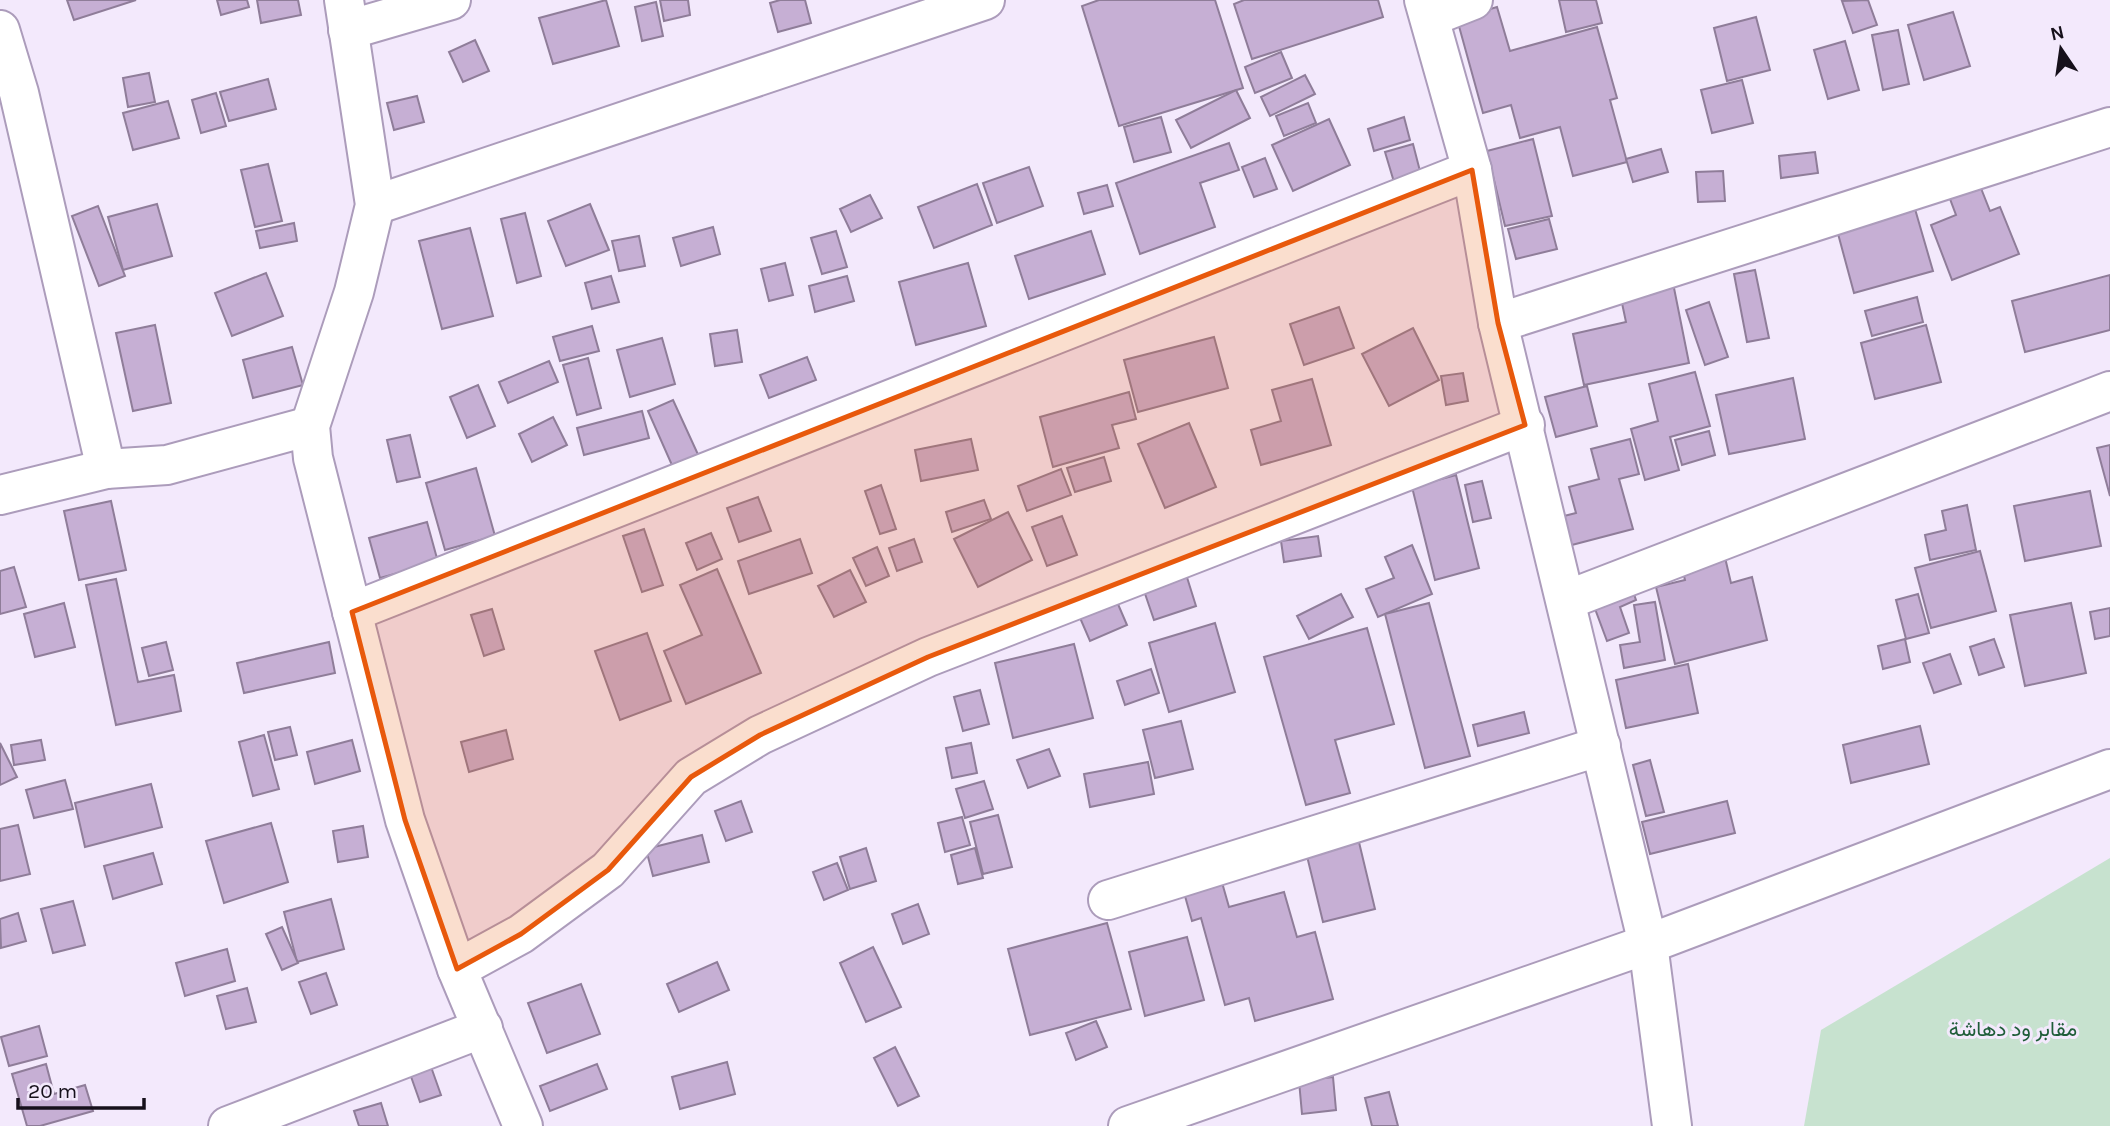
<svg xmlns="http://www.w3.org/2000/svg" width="2110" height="1126" font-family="Karla,Vazirmatn,sans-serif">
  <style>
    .green { fill: #c7e2cf }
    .building { fill: #c6afd4; stroke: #8f7d99; stroke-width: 2 }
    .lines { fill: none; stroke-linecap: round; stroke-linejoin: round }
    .minor-casing { stroke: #ac9cbb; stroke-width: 42 }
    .minor { stroke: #fff; stroke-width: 38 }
    .marked { fill: #e8590c; fill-opacity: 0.2; stroke: #e8590c; stroke-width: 5; stroke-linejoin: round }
    .labels { text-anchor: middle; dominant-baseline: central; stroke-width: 6; stroke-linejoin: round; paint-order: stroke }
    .park-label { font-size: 21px; fill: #1f5d39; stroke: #f3e9fc }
  </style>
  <rect width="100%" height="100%" fill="#f3e9fc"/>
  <!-- green -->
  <path class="green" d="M2110,858V1126H1804L1821,1030Z"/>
  <!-- building -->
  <g class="building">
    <path d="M67,0H136L74,20Z"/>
    <path d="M217,0H247L249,7L221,15Z"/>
    <path d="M257,0H298L301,15L261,23Z"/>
    <path d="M606,0L619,46L553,64L539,18Z"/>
    <path d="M660,0H688L690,15L664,21Z"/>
    <path d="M780,0H805L811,23L778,32L770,3Z"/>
    <path d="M1099,0H1215L1243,88L1119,126L1082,6Z"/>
    <path d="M1244,0H1378L1383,17L1252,59L1234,4Z"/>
    <path d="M1559,0H1596L1602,23L1566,32Z"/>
    <path d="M1868,0L1877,25L1853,33L1842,1Z"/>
    <path d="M656,2L663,36L642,41L635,7Z"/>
    <path d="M1497,7L1510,51L1597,27L1617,98L1610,100L1627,162L1573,176L1560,127L1520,138L1511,105L1483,113L1457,19Z"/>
    <path d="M1953,12L1970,66L1924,80L1908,25Z"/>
    <path d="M1756,17L1770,70L1727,81L1714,28Z"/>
    <path d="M1898,30L1909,84L1883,90L1872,35Z"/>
    <path d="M475,40L489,71L463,82L449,52Z"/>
    <path d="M1845,41L1859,90L1828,99L1814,50Z"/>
    <path d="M1281,52L1292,78L1255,93L1245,67Z"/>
    <path d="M149,73L155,102L128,107L123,78Z"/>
    <path d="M1305,75L1315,94L1270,116L1261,97Z"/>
    <path d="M268,79L276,109L229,121L220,92Z"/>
    <path d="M1742,80L1753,123L1712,133L1701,90Z"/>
    <path d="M1236,90L1250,118L1191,148L1176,120Z"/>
    <path d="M216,93L226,126L201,133L192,100Z"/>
    <path d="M417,96L424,122L394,130L387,103Z"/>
    <path d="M168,101L179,138L133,150L123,113Z"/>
    <path d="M1308,103L1316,123L1284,136L1276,116Z"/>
    <path d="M1161,117L1171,152L1134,162L1124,127Z"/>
    <path d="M1404,117L1410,140L1374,151L1368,129Z"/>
    <path d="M1329,119L1350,165L1293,191L1272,145Z"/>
    <path d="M1533,139L1552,216L1505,226L1487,151Z"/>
    <path d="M1229,143L1239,170L1200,183L1215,227L1140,254L1116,183Z"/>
    <path d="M1413,144L1421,175L1394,182L1385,152Z"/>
    <path d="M1661,149L1668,172L1633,182L1626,159Z"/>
    <path d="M1815,152L1818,173L1781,178L1779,156Z"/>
    <path d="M1265,158L1277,189L1254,197L1242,167Z"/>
    <path d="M1971,163L1990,211L2000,207L2019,254L1952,280L1931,225L1956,215L1941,175Z"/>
    <path d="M268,164L282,221L255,227L241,170Z"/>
    <path d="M1029,167L1043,206L997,223L983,183Z"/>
    <path d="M1723,171L1725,201L1698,202L1696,172Z"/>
    <path d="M977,184L992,225L934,248L918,207Z"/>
    <path d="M1107,185L1113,206L1084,214L1078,193Z"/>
    <path d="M870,195L882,218L851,232L840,209Z"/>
    <path d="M157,204L172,256L123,270L108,217Z"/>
    <path d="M590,204L609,250L566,266L548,221Z"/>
    <path d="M98,206L125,276L99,286L72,216Z"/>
    <path d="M1915,209L1933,271L1854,293L1837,230Z"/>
    <path d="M525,213L541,276L517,283L501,219Z"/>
    <path d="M1549,219L1557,249L1516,259L1508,229Z"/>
    <path d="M294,223L297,241L260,248L256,231Z"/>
    <path d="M713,227L720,254L681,266L673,238Z"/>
    <path d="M470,228L493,316L442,329L419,241Z"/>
    <path d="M836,231L847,267L822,274L811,238Z"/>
    <path d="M1091,231L1105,274L1029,299L1015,256Z"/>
    <path d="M639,236L645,266L619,271L612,241Z"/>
    <path d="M785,263L793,295L769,301L761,269Z"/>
    <path d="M968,263L986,326L916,345L899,282Z"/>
    <path d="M1755,270L1769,338L1747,342L1734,274Z"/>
    <path d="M266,273L283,316L232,336L215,293Z"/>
    <path d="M2110,275V330L2025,352L2012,301Z"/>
    <path d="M611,276L619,302L592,309L585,283Z"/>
    <path d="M847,276L854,301L815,312L809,286Z"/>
    <path d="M1672,278L1689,363L1584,385L1573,334L1626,322L1619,289Z"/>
    <path d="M1917,297L1923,322L1872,336L1865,311Z"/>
    <path d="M1709,302L1728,357L1705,365L1686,310Z"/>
    <path d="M1339,307L1354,348L1304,365L1290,324Z"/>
    <path d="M155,325L171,403L133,411L116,333Z"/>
    <path d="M1926,325L1941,382L1875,399L1861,343Z"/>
    <path d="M592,326L599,351L560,361L553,337Z"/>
    <path d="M1413,328L1439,380L1389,406L1362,354Z"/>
    <path d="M737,330L742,362L715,366L710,334Z"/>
    <path d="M1214,337L1228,388L1138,412L1124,360Z"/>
    <path d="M662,338L675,384L630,397L617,350Z"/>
    <path d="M292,347L303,385L253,398L243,360Z"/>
    <path d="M807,357L816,380L769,398L760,375Z"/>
    <path d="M588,358L601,408L577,415L563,365Z"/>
    <path d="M549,361L558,382L508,403L499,382Z"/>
    <path d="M1695,372L1710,426L1670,437L1679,470L1645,480L1631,429L1658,421L1649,384Z"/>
    <path d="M1463,373L1468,401L1446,405L1441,376Z"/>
    <path d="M1793,378L1805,439L1729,454L1716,395Z"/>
    <path d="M1312,379L1331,445L1261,465L1251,430L1281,421L1272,390Z"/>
    <path d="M478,385L495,426L467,438L450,397Z"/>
    <path d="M1587,386L1597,426L1556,437L1545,397Z"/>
    <path d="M1129,392L1136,419L1112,425L1119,448L1053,467L1040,417Z"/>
    <path d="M673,400L701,461L675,472L648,411Z"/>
    <path d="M642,411L649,438L584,455L577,428Z"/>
    <path d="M553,417L567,445L532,462L519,434Z"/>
    <path d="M1189,423L1216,487L1165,508L1138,444Z"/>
    <path d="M1709,431L1715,455L1682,465L1675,440Z"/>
    <path d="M410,435L420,477L397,482L387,440Z"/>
    <path d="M971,439L978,470L921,481L915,450Z"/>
    <path d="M1630,439L1639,474L1619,479L1633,529L1568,546L1560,517L1576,513L1569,487L1599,479L1591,449Z"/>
    <path d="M2110,445V496L2097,448Z"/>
    <path d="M1104,457L1111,481L1075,492L1067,468Z"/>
    <path d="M476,468L495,536L445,550L426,483Z"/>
    <path d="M1061,469L1071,495L1027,511L1018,486Z"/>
    <path d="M1456,475L1479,568L1435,580L1412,487Z"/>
    <path d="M1482,481L1491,518L1473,522L1465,485Z"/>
    <path d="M881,485L896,529L880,534L865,491Z"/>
    <path d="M2090,491L2101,546L2025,561L2014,506Z"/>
    <path d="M758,497L771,531L739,542L727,508Z"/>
    <path d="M984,500L991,519L952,532L946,512Z"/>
    <path d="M111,501L126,570L79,580L64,511Z"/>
    <path d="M1967,505L1976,550L1930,560L1925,535L1946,530L1942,511Z"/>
    <path d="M1008,512L1032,560L978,587L954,539Z"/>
    <path d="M1062,516L1077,555L1047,566L1032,527Z"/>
    <path d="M427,522L438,562L380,578L369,538Z"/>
    <path d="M644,529L663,585L642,592L623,536Z"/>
    <path d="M711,533L722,559L697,570L686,543Z"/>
    <path d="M1318,536L1321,556L1284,562L1281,541Z"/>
    <path d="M800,539L812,573L749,594L738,561Z"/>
    <path d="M914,539L922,562L897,571L889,548Z"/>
    <path d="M1412,545L1432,594L1378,617L1366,589L1394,578L1385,557Z"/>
    <path d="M877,547L889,576L866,586L853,558Z"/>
    <path d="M1723,549L1731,583L1752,577L1767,640L1675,664L1656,587L1685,580L1680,560Z"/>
    <path d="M1980,551L1996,611L1931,628L1915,568Z"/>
    <path d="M14,567L26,607L0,614V571Z"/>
    <path d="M717,569L761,673L686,704L664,651L702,635L680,585Z"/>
    <path d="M850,570L866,602L834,617L818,586Z"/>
    <path d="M1185,571L1196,606L1154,620L1142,585Z"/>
    <path d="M116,579L138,682L174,675L181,711L116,725L86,585Z"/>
    <path d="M1108,581L1127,625L1090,641L1071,597Z"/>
    <path d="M1630,583L1636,600L1620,607L1629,633L1607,641L1591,598Z"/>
    <path d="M1341,594L1353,617L1309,639L1297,616Z"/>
    <path d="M1918,594L1929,633L1906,639L1896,600Z"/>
    <path d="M1655,602L1665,660L1624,668L1620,645L1640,642L1634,605Z"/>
    <path d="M64,603L75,647L35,657L24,614Z"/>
    <path d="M1429,603L1470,756L1425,768L1385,614Z"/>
    <path d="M2071,603L2086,673L2025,686L2010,615Z"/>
    <path d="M2110,608V636L2095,639L2090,612Z"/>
    <path d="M492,609L504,649L484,656L471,615Z"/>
    <path d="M1215,623L1235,692L1169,712L1149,643Z"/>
    <path d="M1367,628L1394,724L1335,740L1350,793L1306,805L1264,657Z"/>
    <path d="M647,633L671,701L620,720L595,651Z"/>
    <path d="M1905,639L1910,662L1883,669L1878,646Z"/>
    <path d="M1994,639L2004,667L1979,675L1970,647Z"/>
    <path d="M166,642L173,670L149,676L142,648Z"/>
    <path d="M329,642L335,673L244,693L237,663Z"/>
    <path d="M1074,644L1093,718L1013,738L995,663Z"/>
    <path d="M1950,654L1961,684L1934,693L1923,663Z"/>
    <path d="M1688,664L1698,713L1626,728L1616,680Z"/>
    <path d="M1151,669L1159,693L1125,705L1117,681Z"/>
    <path d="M980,690L989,724L963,731L954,697Z"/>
    <path d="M1524,712L1529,733L1478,746L1473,725Z"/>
    <path d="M1181,721L1193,769L1155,778L1143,730Z"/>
    <path d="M1920,726L1929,764L1851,783L1843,745Z"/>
    <path d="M290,727L297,755L275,760L268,732Z"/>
    <path d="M506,730L513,759L469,772L461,742Z"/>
    <path d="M264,735L279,789L253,796L239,742Z"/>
    <path d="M41,740L45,760L14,765L11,745Z"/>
    <path d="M352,740L360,771L315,784L307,752Z"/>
    <path d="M0,743L17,777L0,785Z"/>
    <path d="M971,743L977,773L952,778L946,748Z"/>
    <path d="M1049,749L1060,776L1028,788L1017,760Z"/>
    <path d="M1650,760L1664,812L1646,816L1633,765Z"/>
    <path d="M1148,762L1154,794L1090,807L1084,774Z"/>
    <path d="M65,780L73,809L34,818L26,790Z"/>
    <path d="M984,781L993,809L965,818L956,789Z"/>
    <path d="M151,784L162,827L85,847L75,803Z"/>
    <path d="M741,801L752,832L726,841L715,811Z"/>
    <path d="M1727,801L1735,833L1650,854L1642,822Z"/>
    <path d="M998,815L1012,867L983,874L970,822Z"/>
    <path d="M962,817L970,845L945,852L938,823Z"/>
    <path d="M271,823L288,882L224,903L206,841Z"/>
    <path d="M18,825L30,874L0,881V829Z"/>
    <path d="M363,826L368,857L338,862L333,831Z"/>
    <path d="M702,835L709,862L653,876L646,849Z"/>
    <path d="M1358,838L1375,909L1323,922L1306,852Z"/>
    <path d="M866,848L876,881L850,889L840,857Z"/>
    <path d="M975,848L983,878L958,884L951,855Z"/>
    <path d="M153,853L162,884L113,899L104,866Z"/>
    <path d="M837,863L848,890L824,900L813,872Z"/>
    <path d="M1221,879L1229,907L1284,892L1297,937L1315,932L1333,999L1255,1021L1249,998L1225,1005L1201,918L1192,921L1183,889Z"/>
    <path d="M331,899L344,949L297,962L284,912Z"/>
    <path d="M73,901L85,945L53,953L41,909Z"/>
    <path d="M918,904L929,934L903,944L892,914Z"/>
    <path d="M18,913L26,941L1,948L0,919Z"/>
    <path d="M1107,923L1131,1009L1030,1035L1008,949Z"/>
    <path d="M282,927L298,963L282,970L266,934Z"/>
    <path d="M1187,937L1204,1000L1145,1016L1129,952Z"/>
    <path d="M873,947L901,1007L866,1022L840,963Z"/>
    <path d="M227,949L235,981L185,996L176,963Z"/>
    <path d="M717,962L729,990L679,1012L667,984Z"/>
    <path d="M326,973L337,1005L311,1014L299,982Z"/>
    <path d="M581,984L600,1034L547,1053L528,1003Z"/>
    <path d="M247,988L256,1022L226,1029L217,996Z"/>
    <path d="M1096,1021L1107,1047L1076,1060L1066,1033Z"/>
    <path d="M39,1026L47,1056L9,1066L1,1037Z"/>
    <path d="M895,1047L919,1096L898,1106L874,1058Z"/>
    <path d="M727,1062L735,1094L680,1109L672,1077Z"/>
    <path d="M46,1064L54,1094L85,1085L93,1111L40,1126H27L12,1074Z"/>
    <path d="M430,1064L441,1095L420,1102L409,1071Z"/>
    <path d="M597,1064L607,1089L550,1111L540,1086Z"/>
    <path d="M1333,1077L1336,1110L1302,1114L1299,1081Z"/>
    <path d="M1389,1092L1398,1126H1372L1365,1098Z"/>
    <path d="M381,1103L388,1126H359L354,1111Z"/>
  </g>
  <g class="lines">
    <!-- minor casing -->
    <g class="minor-casing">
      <g id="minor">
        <path d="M344,0L375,205L354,292L310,426L313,458L405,820L457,969L523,1126"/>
        <path d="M1424,0L1472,170L1498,323L1648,944L1672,1126"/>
        <path d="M1430,17L1473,0"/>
        <path d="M0,30L19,93L106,469"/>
        <path d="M348,30L451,0"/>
        <path d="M375,205L985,0"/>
        <path d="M1498,323L2110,127"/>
        <path d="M0,495L106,469L167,465L310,426"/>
        <path d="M1567,600L2110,391"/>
        <path d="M352,612L1472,170"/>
        <path d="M1108,900L1601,746"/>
        <path d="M457,969L521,934L608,870L691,777L760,735L928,657L1525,425"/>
        <path d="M228,1126L483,1028"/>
        <path d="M1128,1126L1648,944L2110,769"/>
      </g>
    </g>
    <!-- minor -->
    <use href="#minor" class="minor"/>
  </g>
  <!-- marked area -->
  <path class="marked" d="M1472,170L1498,323L1525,425L928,657L760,735L691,777L608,870L521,934L457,969L405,820L352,612Z"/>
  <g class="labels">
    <!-- park labels -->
    <g class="park-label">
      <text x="2013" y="1029">مقابر ود دهاشة</text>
    </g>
  </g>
  <!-- north arrow -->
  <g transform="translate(2061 49) rotate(347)" stroke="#f3e9fc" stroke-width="5" paint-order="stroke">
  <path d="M0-5L12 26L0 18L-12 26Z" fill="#16101b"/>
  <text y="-10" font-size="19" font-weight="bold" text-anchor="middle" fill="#16101b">N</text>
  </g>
  <!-- scale -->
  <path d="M18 1098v10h126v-10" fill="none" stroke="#16101b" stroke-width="3.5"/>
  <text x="28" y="1098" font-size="21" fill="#16101b" stroke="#f3e9fc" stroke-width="5" paint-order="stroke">20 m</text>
</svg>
